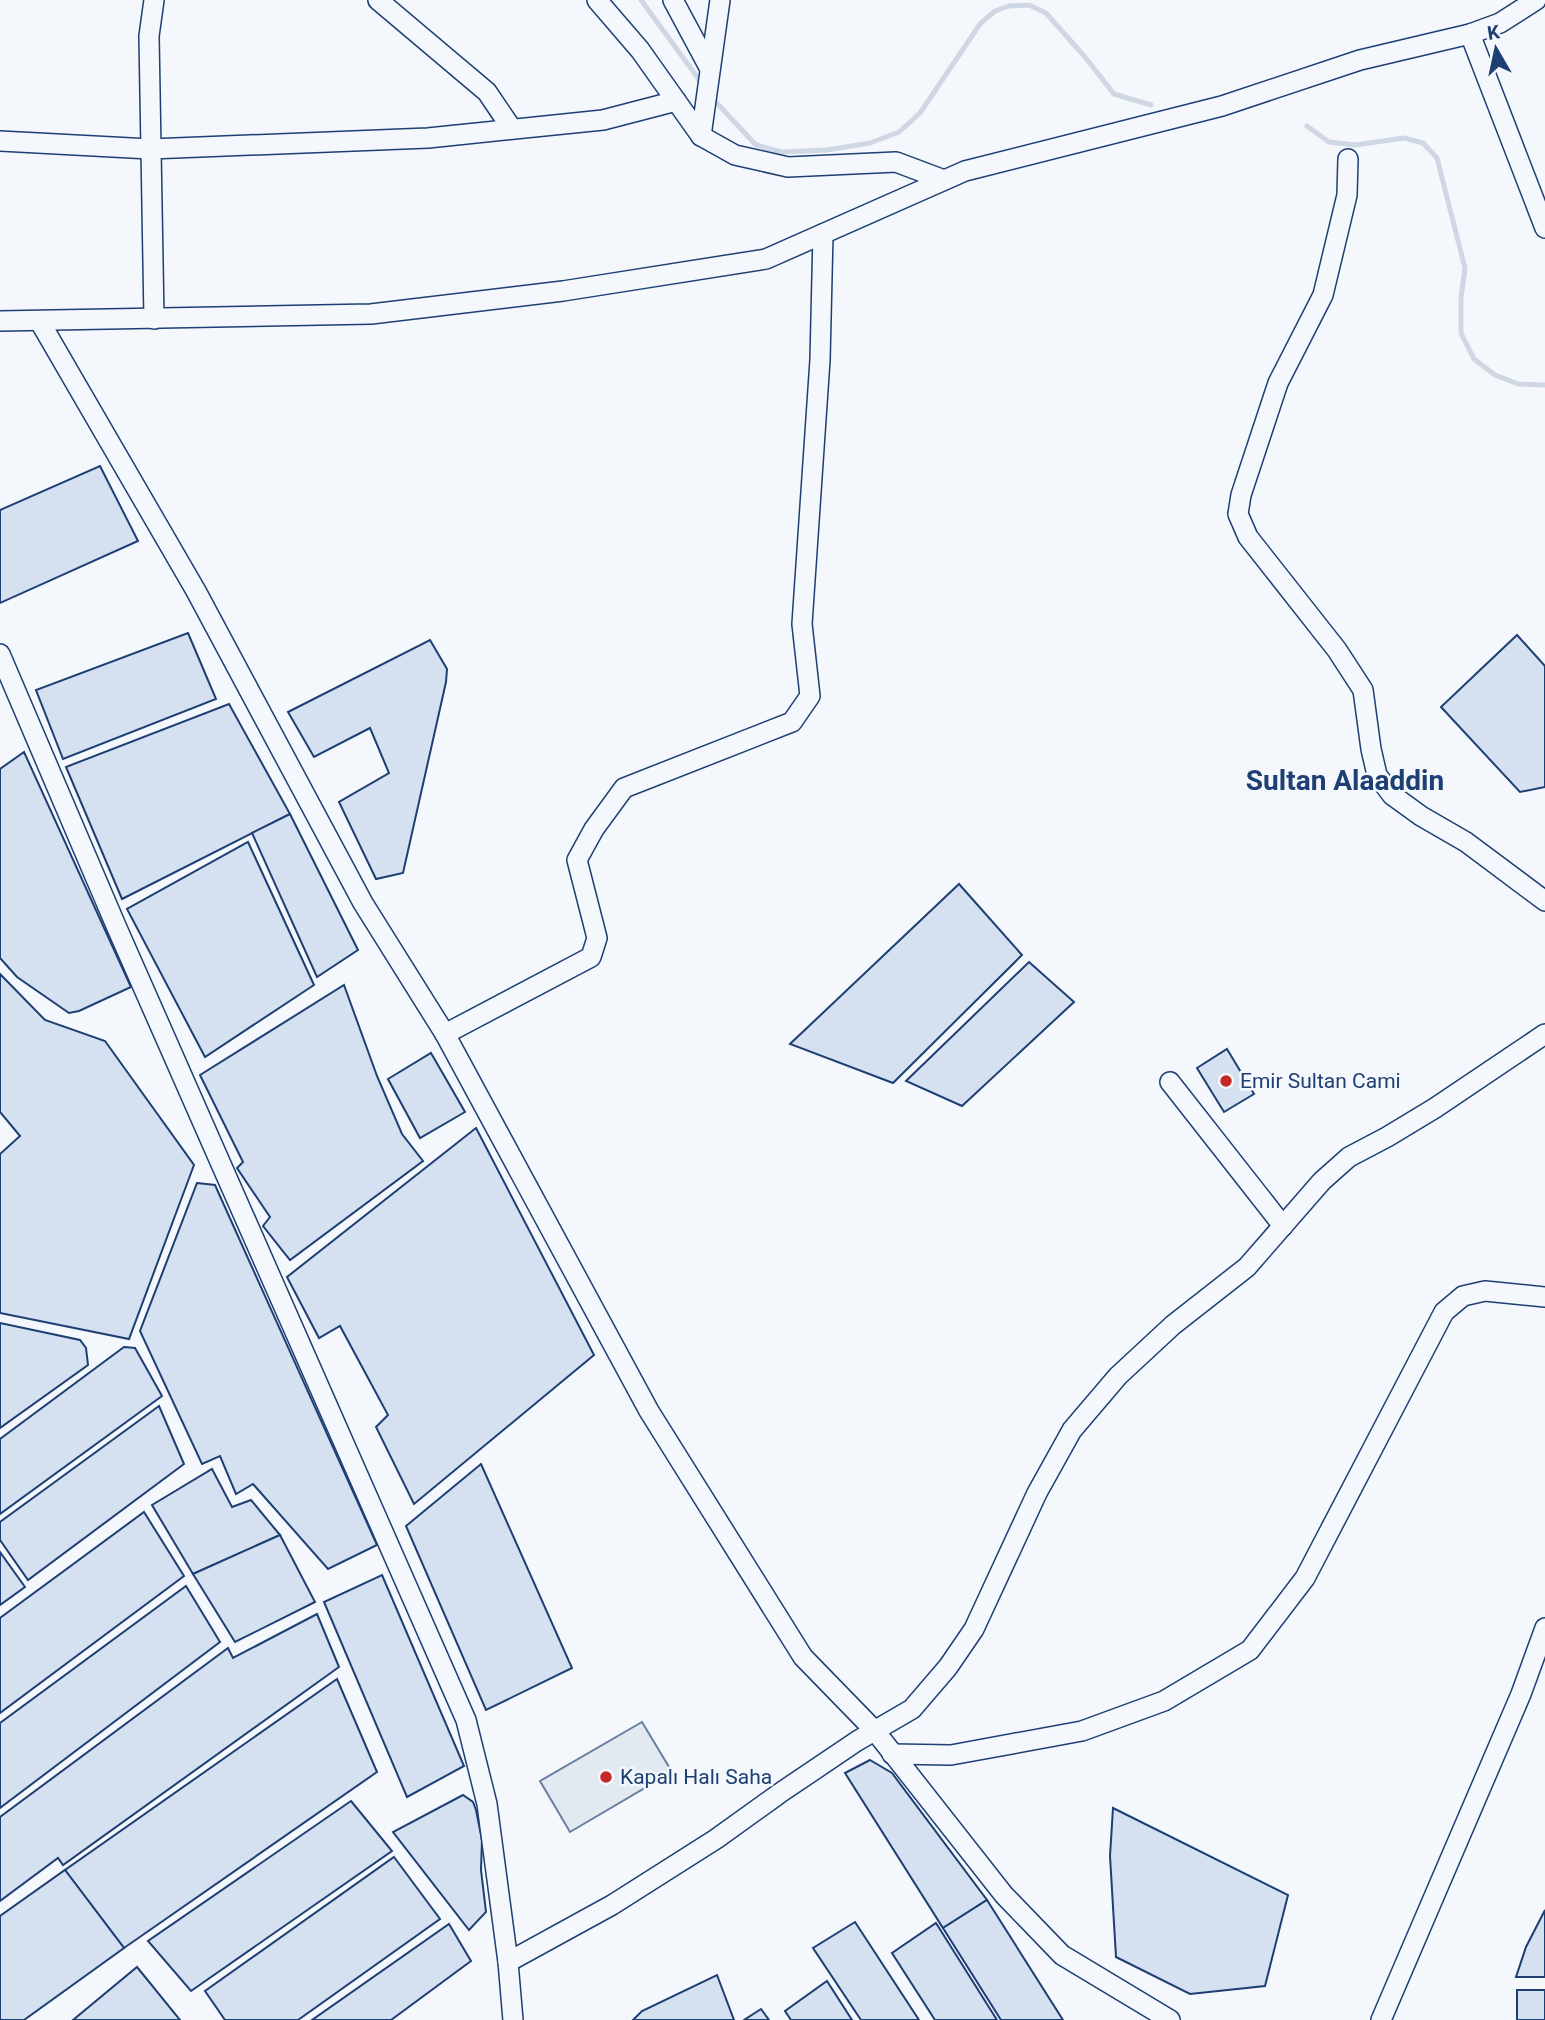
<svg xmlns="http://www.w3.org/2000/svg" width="1545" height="2020" font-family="Roboto,sans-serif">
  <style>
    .green { fill: #e3e9f0; stroke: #687fa3; stroke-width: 2 }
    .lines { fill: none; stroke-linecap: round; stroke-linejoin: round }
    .stream { stroke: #cfd7e4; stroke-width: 5 }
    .building { fill: #d5e0f0; stroke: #1d3f73; stroke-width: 2 }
    .minor-casing { stroke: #1d3f73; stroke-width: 22 }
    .minor { stroke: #f4f7fb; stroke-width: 19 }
    .poi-dot { fill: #c62828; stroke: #f4f7fb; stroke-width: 2.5 }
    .labels { text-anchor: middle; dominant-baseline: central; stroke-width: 5; stroke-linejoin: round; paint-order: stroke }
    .poi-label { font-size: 21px; fill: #1d3f73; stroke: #f4f7fb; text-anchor: start }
    .district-label { font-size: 28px; font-weight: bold; fill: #1d3f73; stroke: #f4f7fb }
  </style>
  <rect width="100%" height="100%" fill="#f4f7fb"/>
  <!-- green -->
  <path class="green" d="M642,1722L672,1772L570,1832L540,1781Z"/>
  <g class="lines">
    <!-- stream -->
    <g class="stream">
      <path d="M641,0L703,85"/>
      <path d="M713,99L756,145L782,152L827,150L870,143L899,132L920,113L980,24L995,11L1009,6L1029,5L1046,13L1085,57L1114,94L1151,105"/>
      <path d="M1307,126L1329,142L1355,145L1404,138L1423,143L1437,158L1465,268L1461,298V333L1474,359L1495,375L1518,384L1545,385"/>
    </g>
  </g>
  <!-- building -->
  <g class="building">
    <path d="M100,466L138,541L0,603V510Z"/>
    <path d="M188,633L216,699L63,759L36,690Z"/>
    <path d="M1517,635L1545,666V787L1520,792L1441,707Z"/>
    <path d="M430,640L447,669L446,682L403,873L376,879L339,802L389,773L370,728L314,757L288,712Z"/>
    <path d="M229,704L290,814L122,899L66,767Z"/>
    <path d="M24,752L131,987L79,1011L69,1013L17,977L0,958V769Z"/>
    <path d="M290,814L358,950L317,977L252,833Z"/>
    <path d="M248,842L314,985L205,1057L127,909Z"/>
    <path d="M959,884L1022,955L893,1083L790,1044Z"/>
    <path d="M1029,962L1074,1002L962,1106L906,1081Z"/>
    <path d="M0,974L45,1020L105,1041L194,1165L129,1339L0,1313V1154L20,1136L0,1112Z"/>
    <path d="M344,985L377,1076L402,1134L423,1161L290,1260L263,1226L270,1217L237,1168L243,1162L200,1075Z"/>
    <path d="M1227,1049L1254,1094L1224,1112L1197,1068Z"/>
    <path d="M431,1053L465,1112L420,1138L388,1079Z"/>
    <path d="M476,1128L594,1355L414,1504L376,1427L388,1415L340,1326L319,1338L287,1277Z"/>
    <path d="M197,1183L215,1185L377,1545L328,1569L253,1484L236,1494L220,1456L202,1464L140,1331Z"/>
    <path d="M0,1323L80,1340L86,1348L88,1365L0,1428Z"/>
    <path d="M124,1347L135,1348L162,1396L0,1514V1439Z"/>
    <path d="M159,1406L184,1464L28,1580L0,1540V1522Z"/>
    <path d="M481,1464L572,1668L486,1710L406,1526Z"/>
    <path d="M212,1469L232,1507L251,1500L280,1535L193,1574L152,1505Z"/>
    <path d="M144,1512L184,1576L0,1713V1618Z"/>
    <path d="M280,1535L315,1602L235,1642L193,1574Z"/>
    <path d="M0,1552L25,1587L0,1605Z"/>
    <path d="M382,1575L464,1766L407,1797L324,1602Z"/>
    <path d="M186,1586L220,1642L0,1808V1723Z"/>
    <path d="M317,1614L339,1667L63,1865L58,1858L0,1901V1817L228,1648L233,1658Z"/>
    <path d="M337,1679L377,1772L124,1948L65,1870Z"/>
    <path d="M870,1760L892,1773L987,1900L943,1928L845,1773Z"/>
    <path d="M463,1795L473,1802L476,1810L482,1840L481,1870L486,1912L469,1930L393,1832Z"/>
    <path d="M351,1801L392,1851L191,1991L148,1941Z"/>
    <path d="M1113,1808L1288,1895L1265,1986L1190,1994L1116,1957L1110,1856Z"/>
    <path d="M394,1857L440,1919L298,2020H225L205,1991Z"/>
    <path d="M65,1870L124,1948L24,2020H0V1916Z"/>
    <path d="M987,1900L1063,2020H1001L943,1928Z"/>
    <path d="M1545,1910V1977H1516L1526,1947Z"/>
    <path d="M855,1922L919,2020H861L813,1948Z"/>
    <path d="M936,1923L997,2020H935L892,1953Z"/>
    <path d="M449,1924L471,1961L391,2020H312Z"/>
    <path d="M137,1967L180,2020H73Z"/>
    <path d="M717,1975L734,2020H633L642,2011Z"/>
    <path d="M827,1981L852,2020H791L785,2011Z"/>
    <rect x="1517" y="1990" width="28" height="30"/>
    <path d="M761,2009L769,2020H744Z"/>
  </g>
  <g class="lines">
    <!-- minor casing -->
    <g class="minor-casing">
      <g id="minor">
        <path d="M154,0L149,36L154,319"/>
        <path d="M378,0L487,92L512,129"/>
        <path d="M597,0L640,50L701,136L735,155L788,167L896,162L944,180"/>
        <path d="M673,0L710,69"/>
        <path d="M1470,34L1545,228"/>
        <path d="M701,136L720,0"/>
        <path d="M0,141L150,149L428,138L603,120L676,101"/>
        <path d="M1348,159L1347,195L1323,295L1278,383L1241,495L1238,514L1248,537L1337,650L1363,690L1371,749L1377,775L1392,795L1421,816L1466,842L1545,901"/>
        <path d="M0,321L371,314L563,291L766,259L965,171L1222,106L1360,60L1470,34L1500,23L1536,0"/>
        <path d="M40,322L196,591L363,903L445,1034L649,1411L803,1657L875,1731L1004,1895L1062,1955L1170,2020"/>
        <path d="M0,654L117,928L466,1720L487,1804L508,1962L513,2020"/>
        <path d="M445,1034L591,957L597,938L577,860L594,829L624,788L792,722L810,696L802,624L820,360L823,234"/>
        <path d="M1170,1082L1283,1226"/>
        <path d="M892,1754L951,1755L1082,1731L1164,1701L1250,1650L1305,1578L1444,1312L1463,1296L1485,1291L1545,1297"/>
        <path d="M508,1962L612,1905L716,1839L780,1793L857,1741L912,1709L948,1667L974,1629L1037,1493L1072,1430L1118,1376L1173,1325L1247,1267L1322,1181L1349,1157L1387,1137L1435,1108L1545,1034"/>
        <path d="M1381,2020L1521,1694L1545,1628"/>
      </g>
    </g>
    <!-- minor -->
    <use href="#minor" class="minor"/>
  </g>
  <!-- markers -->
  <g class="poi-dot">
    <circle cx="1226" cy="1081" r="7"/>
    <circle cx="606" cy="1777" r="7"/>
  </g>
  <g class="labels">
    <!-- poi labels -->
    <g class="poi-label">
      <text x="1240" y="1081">Emir Sultan Cami</text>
      <text x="620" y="1777">Kapalı Halı Saha</text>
    </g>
    <!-- district labels -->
    <g class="district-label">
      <text x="1345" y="780">Sultan Alaaddin</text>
    </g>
  </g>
  <!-- north arrow -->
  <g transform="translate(1496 49) rotate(351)" stroke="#f4f7fb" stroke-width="5" paint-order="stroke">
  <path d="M0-5L12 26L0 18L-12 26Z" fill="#1d3f73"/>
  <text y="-10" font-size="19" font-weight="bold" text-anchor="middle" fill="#1d3f73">K</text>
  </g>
</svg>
